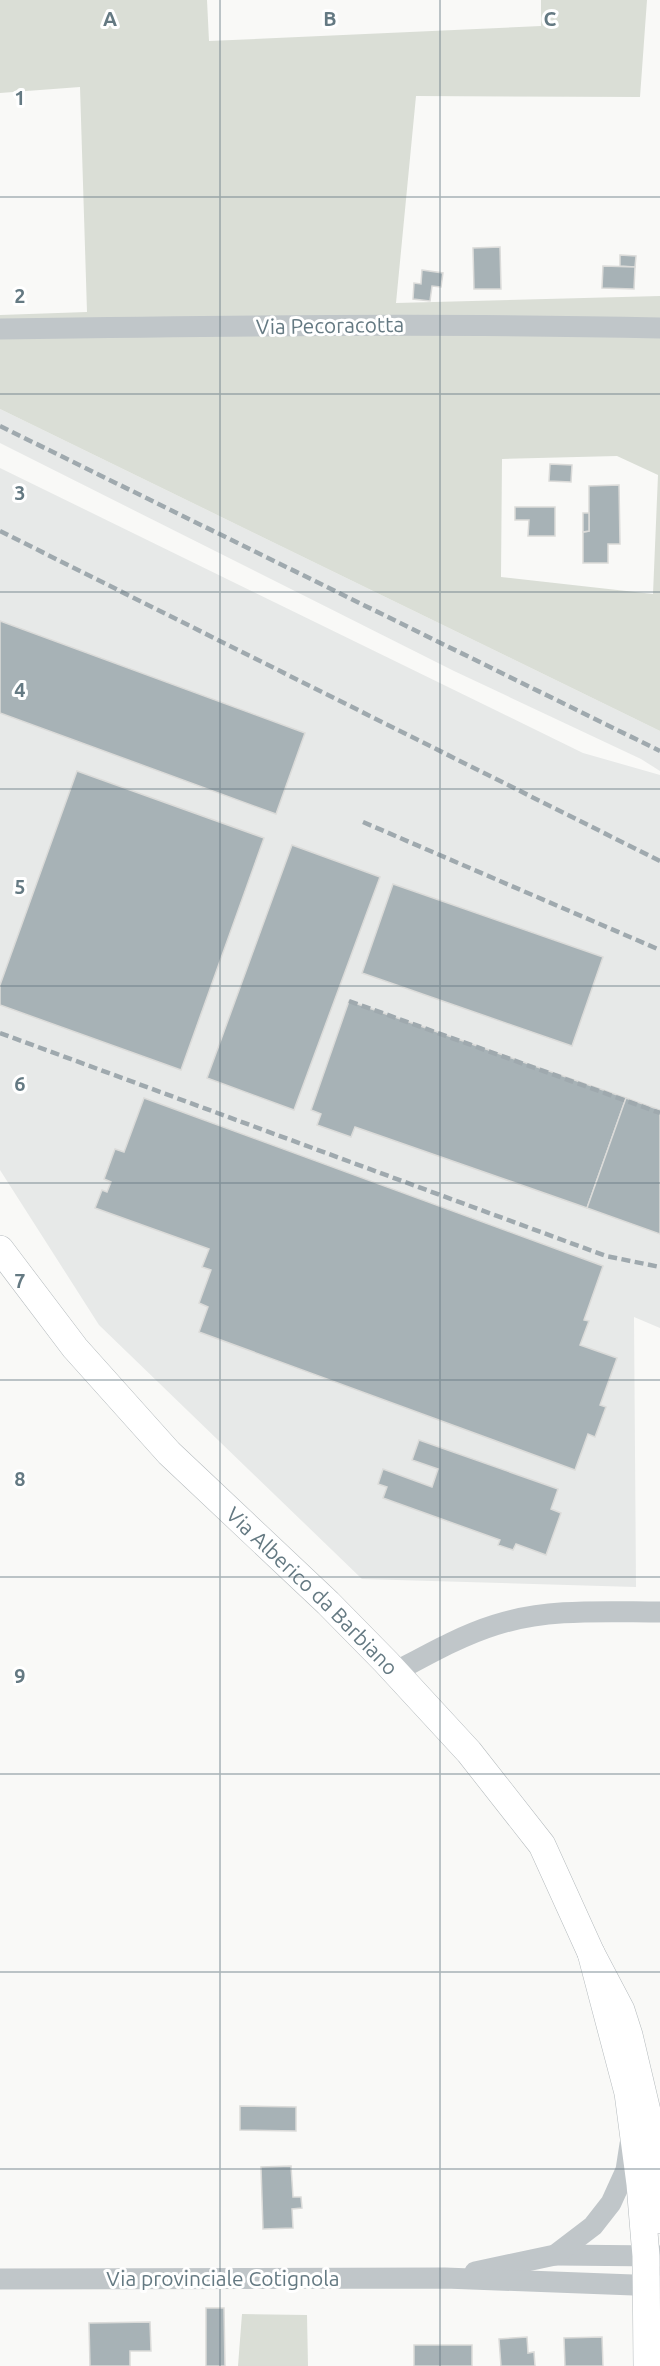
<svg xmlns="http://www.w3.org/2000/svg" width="660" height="2366" font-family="Ubuntu,sans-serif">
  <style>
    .built { fill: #e7e9e8 }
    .green { fill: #daded6; fill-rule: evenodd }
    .building { fill: #a7b2b6; stroke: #dbdbd9; stroke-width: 1.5 }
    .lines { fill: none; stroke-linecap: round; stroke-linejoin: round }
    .major-casing { stroke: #b4babd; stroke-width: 28 }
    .minor { stroke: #c0c6c9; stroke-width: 21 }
    .major { stroke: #fff; stroke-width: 27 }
    .rail { stroke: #9fa9ae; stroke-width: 4.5; stroke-dasharray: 9 4.5; stroke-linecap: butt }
    .grid { fill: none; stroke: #647982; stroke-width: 1.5; stroke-opacity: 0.55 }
    .labels { text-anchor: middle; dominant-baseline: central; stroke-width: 6; stroke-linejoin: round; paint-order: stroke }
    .street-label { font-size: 21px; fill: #647982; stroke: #fff }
    .grid-label { font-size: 20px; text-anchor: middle; font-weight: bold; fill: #647982; stroke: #fff; stroke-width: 6; stroke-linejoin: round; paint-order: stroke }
  </style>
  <rect width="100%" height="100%" fill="#f9f9f7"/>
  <!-- built -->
  <g class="built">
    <path d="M0,409L660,731V771L641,759L454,671L0,443Z"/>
    <path d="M0,468L583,753L660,775V1328L634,1317L636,1587L362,1579L99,1325L0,1170Z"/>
  </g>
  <!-- green -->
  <g class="green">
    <path d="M0,0H207L209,41L541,26V0H647L640,97L416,96L396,303L660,296V731L0,409V315L87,312L80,87L0,93ZM617,456L658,475L653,594L501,577L502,459Z"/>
    <path d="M242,2314L307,2315L308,2366H238Z"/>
  </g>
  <!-- building -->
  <g class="building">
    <path d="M500,247L501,289H474L473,248Z"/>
    <path d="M620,255L636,256L635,267L620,266Z"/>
    <path d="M603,266L635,267L634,289L602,288Z"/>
    <path d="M422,270L443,273L441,287L432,286L430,301L413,299L414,283L421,284Z"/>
    <path d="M550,464L572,465L571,482L549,481Z"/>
    <path d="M619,485L620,544H608V563H583V532L589,531V486Z"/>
    <path d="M515,507H555V536H528L529,520H515Z"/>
    <path d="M583,513H589V531L583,532Z"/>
    <path d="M0,621L305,733L276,814L0,713Z"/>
    <path d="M77,771L264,838L181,1070L0,1005V985Z"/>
    <path d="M292,845L380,877L294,1110L207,1078Z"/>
    <path d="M393,884L603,957L572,1046L362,973Z"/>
    <path d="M349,1001L626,1098L587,1208L355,1127L351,1137L317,1125L321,1114L311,1110Z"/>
    <path d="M144,1098L603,1266L584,1320L589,1321L580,1345L617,1358L600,1405L606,1407L595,1437L588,1434L575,1470L199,1332L208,1307L199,1303L211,1270L202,1267L209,1249L95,1208L102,1190L107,1192L111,1182L104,1179L115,1149L124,1152Z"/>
    <path d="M626,1098L660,1110V1234L587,1208Z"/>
    <path d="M419,1440L558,1489L551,1509L561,1513L546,1555L516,1544L513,1550L498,1545L500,1540L383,1498L387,1487L378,1484L383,1469L432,1487L438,1469L412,1460Z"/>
    <path d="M240,2106L296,2107V2131L240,2130Z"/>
    <path d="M291,2166L293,2197H301L302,2208L292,2209L293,2228L263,2229L261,2167Z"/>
    <path d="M206,2308H224L225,2366H206Z"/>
    <path d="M150,2322L151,2351H130V2366H90L89,2323Z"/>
    <path d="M527,2337L528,2353L534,2352L535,2366H501L499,2339Z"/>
    <path d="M602,2337L603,2366H565L564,2338Z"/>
    <rect x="414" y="2345" width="58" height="21"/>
  </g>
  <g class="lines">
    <!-- major casing -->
    <g class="major-casing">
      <g id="major">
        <path id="s1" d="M0,1249L75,1348L169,1453L328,1603L386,1662L469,1752L542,1845L591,1953"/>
        <path d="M647,2366L646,2256L640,2184L628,2093L591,1953L621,2010L629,2035L651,2128L660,2220"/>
      </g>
    </g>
    <!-- minor -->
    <g class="minor">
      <path d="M0,329C220,326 440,323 660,328"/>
      <path d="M395,1672C427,1655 460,1636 495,1625C548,1608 605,1612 660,1612"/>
      <path d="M555,2255L660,2256"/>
      <path d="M475,2272L555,2255L593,2226L611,2203L626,2170L630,2144"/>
      <path d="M0,2279L445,2278L660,2286"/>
    </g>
    <!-- major -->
    <use href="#major" class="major"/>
    <!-- rail -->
    <g class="rail">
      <path d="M0,426L660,751"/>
      <path d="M0,531L660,861"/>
      <path d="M363,822L660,950"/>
      <path d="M349,1001L660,1113"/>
      <path d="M0,1033L606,1256L660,1267"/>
    </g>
  </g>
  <!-- grid -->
  <path class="grid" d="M220,0V2366M440,0V2366M0,197H660M0,394H660M0,592H660M0,789H660M0,986H660M0,1183H660M0,1380H660M0,1577H660M0,1774H660M0,1972H660M0,2169H660"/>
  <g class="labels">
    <!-- street labels -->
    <g class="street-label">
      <text transform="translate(330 325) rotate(-1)">Via Pecoracotta</text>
      <text stroke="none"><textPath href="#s1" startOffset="464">Via Alberico da Barbiano</textPath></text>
      <text x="223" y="2278">Via provinciale Cotignola</text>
    </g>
  </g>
  <g class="grid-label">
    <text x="110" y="26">A</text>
    <text x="330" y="26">B</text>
    <text x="550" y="26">C</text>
    <text x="20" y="105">1</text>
    <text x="20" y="303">2</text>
    <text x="20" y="500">3</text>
    <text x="20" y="697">4</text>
    <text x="20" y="894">5</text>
    <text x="20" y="1091">6</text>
    <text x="20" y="1288">7</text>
    <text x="20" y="1486">8</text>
    <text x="20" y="1683">9</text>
  </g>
</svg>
